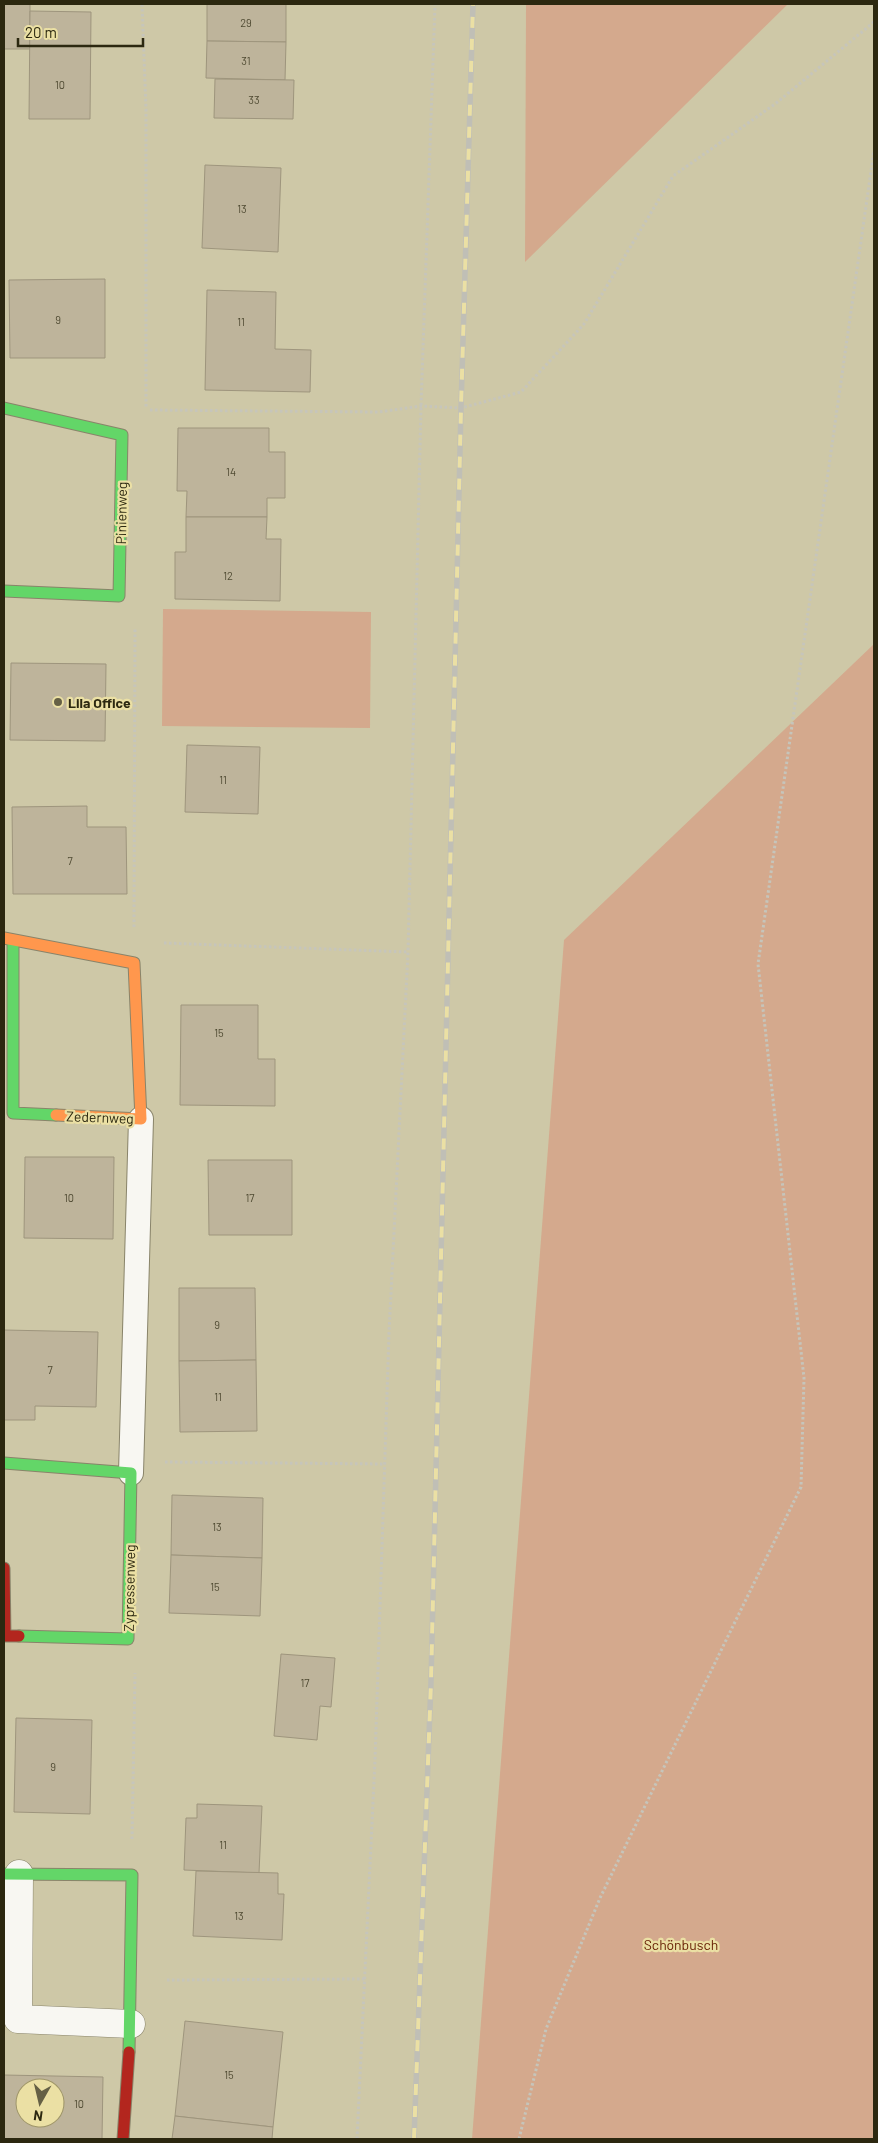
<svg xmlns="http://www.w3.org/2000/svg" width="878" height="2143" font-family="Barlow,sans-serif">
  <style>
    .green { fill: #d4a98d }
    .building { fill: #beb49b; stroke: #9e957d; fill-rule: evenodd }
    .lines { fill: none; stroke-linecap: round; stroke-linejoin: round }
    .lane-casing { stroke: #89846a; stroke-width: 26 }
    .street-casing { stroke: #89846a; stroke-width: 29 }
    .fast-casing { stroke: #89846a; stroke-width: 13 }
    .slow-casing { stroke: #89846a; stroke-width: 13 }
    .jam-casing { stroke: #89846a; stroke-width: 13 }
    .path { stroke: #c6c5bb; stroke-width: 3; stroke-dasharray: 2.5 2.5; stroke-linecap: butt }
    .lane { stroke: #f8f7f2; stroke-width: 24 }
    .street { stroke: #f8f7f2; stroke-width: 28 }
    .fast { stroke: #63d668; stroke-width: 11 }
    .slow { stroke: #ff974d; stroke-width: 11 }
    .jam { stroke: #b3261e; stroke-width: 11 }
    .rail-casing { stroke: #c0bfb6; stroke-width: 5.5 }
    .rail { stroke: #ebe0a4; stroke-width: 4; stroke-dasharray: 11; stroke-linecap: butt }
    .poi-dot { fill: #656045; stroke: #ebe0a4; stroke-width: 2 }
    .labels { text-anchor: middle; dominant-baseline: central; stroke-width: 4.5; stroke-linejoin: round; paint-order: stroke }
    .number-label { font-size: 11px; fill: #504b33 }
    .street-label { font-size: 14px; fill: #2c2810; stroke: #ebe0a4 }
    .poi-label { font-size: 14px; font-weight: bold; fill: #2c2810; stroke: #ebe0a4; text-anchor: start }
    .park-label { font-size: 14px; fill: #651b00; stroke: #ebe0a4 }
  </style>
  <rect width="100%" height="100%" fill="#cec8a7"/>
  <!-- green -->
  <g class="green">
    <path d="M526,4H788L525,262Z"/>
    <path d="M163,609L371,612L370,728L162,726Z"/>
    <path d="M874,644V2139H472L564,940Z"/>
  </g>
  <!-- building -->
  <g class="building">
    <rect x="4" y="4" width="26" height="45"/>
    <path d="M207,4H286V42L207,41Z"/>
    <path d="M30,11L91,12L90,119H29Z"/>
    <path d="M207,41L286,42L285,80L206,78Z"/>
    <path d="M215,79L294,80L293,119L214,118Z"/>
    <path d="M205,165L281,168L278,252L202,248Z"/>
    <path d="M105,279V358H10L9,280Z"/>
    <path d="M207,290L276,292L275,349L311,350L310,392L205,390Z"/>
    <path d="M178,428H269V452H285V498H267V517H186L187,491H177Z"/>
    <path d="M186,517H267L266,539H281L280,601L175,599V552H186Z"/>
    <path d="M11,663L106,664L105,741L10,740Z"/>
    <path d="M187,745L260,747L258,814L185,812Z"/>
    <path d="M87,806V827H126L127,894H13L12,807Z"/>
    <path d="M181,1005H258V1059H275V1106L180,1105Z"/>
    <path d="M25,1157H114L113,1239L24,1238Z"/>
    <path d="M208,1160H292V1235H209Z"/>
    <path d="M179,1288H255L256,1360L179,1361Z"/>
    <path d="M4,1330L98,1332L96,1407L35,1406V1420H4Z"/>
    <path d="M256,1360L257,1431L180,1432L179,1361Z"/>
    <path d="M172,1495L263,1498L262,1558L171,1555Z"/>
    <path d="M171,1555L262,1558L260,1616L169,1613Z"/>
    <path d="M281,1654L335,1658L331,1707L320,1706L317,1740L274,1736Z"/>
    <path d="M16,1718L92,1720L90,1814L14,1812Z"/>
    <path d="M197,1804L262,1806L259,1873L184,1870L186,1818H197Z"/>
    <path d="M196,1871L278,1873V1894H284L282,1940L193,1936Z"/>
    <path d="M185,2021L283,2032L273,2127L175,2116Z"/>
    <path d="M4,2075L103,2077L102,2139H4ZM25,2088H55V2118H25Z"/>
    <path d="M175,2116L273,2127L272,2139H172Z"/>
  </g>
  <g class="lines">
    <!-- lane casing -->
    <g class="lane-casing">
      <path id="lane" d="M131,1473L141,1119"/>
    </g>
    <!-- street casing -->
    <g class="street-casing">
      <path id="street" d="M19,1874L18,2019L131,2024"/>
    </g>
    <!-- fast casing -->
    <g class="fast-casing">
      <g id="fast">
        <path d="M4,408L122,435L119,596L4,591"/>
        <path d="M13,941V1113L56,1115"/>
        <path d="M4,1463L131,1473L128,1639L19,1636"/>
        <path d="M4,1874L132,1875L129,2052"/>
      </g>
    </g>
    <!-- slow casing -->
    <g class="slow-casing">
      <path id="slow" d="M4,938L134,963L141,1119L56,1115"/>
    </g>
    <!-- jam casing -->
    <g class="jam-casing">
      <g id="jam">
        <path d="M4,1568L5,1636H19"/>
        <path d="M123,2139L129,2052"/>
      </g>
    </g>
    <!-- path -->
    <g class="path">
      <path d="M142,4L146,109V407"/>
      <path d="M150,410L379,412L421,406L461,408L521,392L584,324L673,176L775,104L874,22"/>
      <path d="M134,927L135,628"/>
      <path d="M164,943L408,952"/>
      <path d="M165,1462L385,1464"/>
      <path d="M132,1839L135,1673"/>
      <path d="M167,1980L365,1979"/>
      <path d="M357,2139L375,1760L389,1333L408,952L421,406L435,4"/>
      <path d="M519,2139L546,2029L600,1898L801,1487L804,1378L758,964L874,150"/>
    </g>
    <!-- lane -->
    <use href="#lane" class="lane"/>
    <!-- street -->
    <use href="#street" class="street"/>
    <!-- fast -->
    <use href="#fast" class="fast"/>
    <!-- slow -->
    <use href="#slow" class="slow"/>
    <!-- jam -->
    <use href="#jam" class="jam"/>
    <!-- rail casing -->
    <g class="rail-casing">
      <path id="rail" d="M414,2139L431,1682L461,408L473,4"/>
    </g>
    <!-- rail -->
    <use href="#rail" class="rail"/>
  </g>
  <!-- markers -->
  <circle class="poi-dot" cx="58" cy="702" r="5"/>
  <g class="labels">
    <!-- number labels -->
    <g class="number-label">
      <text x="246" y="22">29</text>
      <text x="246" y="60">31</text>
      <text x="60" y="84">10</text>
      <text x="254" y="99">33</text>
      <text x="242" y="208">13</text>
      <text x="58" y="319">9</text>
      <text x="241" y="321">11</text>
      <text x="231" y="471">14</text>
      <text x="228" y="575">12</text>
      <text x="223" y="779">11</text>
      <text x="70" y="860">7</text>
      <text x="219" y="1032">15</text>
      <text x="69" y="1197">10</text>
      <text x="250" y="1197">17</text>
      <text x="217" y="1324">9</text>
      <text x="50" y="1369">7</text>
      <text x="218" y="1396">11</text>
      <text x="217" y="1526">13</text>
      <text x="215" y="1586">15</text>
      <text x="305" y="1682">17</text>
      <text x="53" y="1766">9</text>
      <text x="223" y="1844">11</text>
      <text x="239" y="1915">13</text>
      <text x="229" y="2074">15</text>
      <text x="79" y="2103">10</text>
    </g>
    <!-- street labels -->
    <g class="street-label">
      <text transform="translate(121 513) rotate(-89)">Pinienweg</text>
      <text transform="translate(100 1117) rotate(2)">Zedernweg</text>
      <text transform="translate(129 1588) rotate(-89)">Zypressenweg</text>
    </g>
    <!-- poi labels -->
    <g class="poi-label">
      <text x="68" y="702">Lila Office</text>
    </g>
    <!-- park labels -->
    <g class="park-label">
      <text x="681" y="1944">Schönbusch</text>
    </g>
  </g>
  <!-- border -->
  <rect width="878" height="2143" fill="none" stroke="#2c2810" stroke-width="10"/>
  <!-- north arrow -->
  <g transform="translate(40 2103) rotate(188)"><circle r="24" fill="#ebe0a4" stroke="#9f9669"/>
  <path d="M0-4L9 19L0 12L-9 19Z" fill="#656045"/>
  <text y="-8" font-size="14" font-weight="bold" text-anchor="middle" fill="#2c2810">N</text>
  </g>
  <!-- scale -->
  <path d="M18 38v8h125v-8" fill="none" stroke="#2c2810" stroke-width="2.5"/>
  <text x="25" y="38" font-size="15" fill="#2c2810" stroke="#ebe0a4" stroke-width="4" paint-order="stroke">20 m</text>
</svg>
